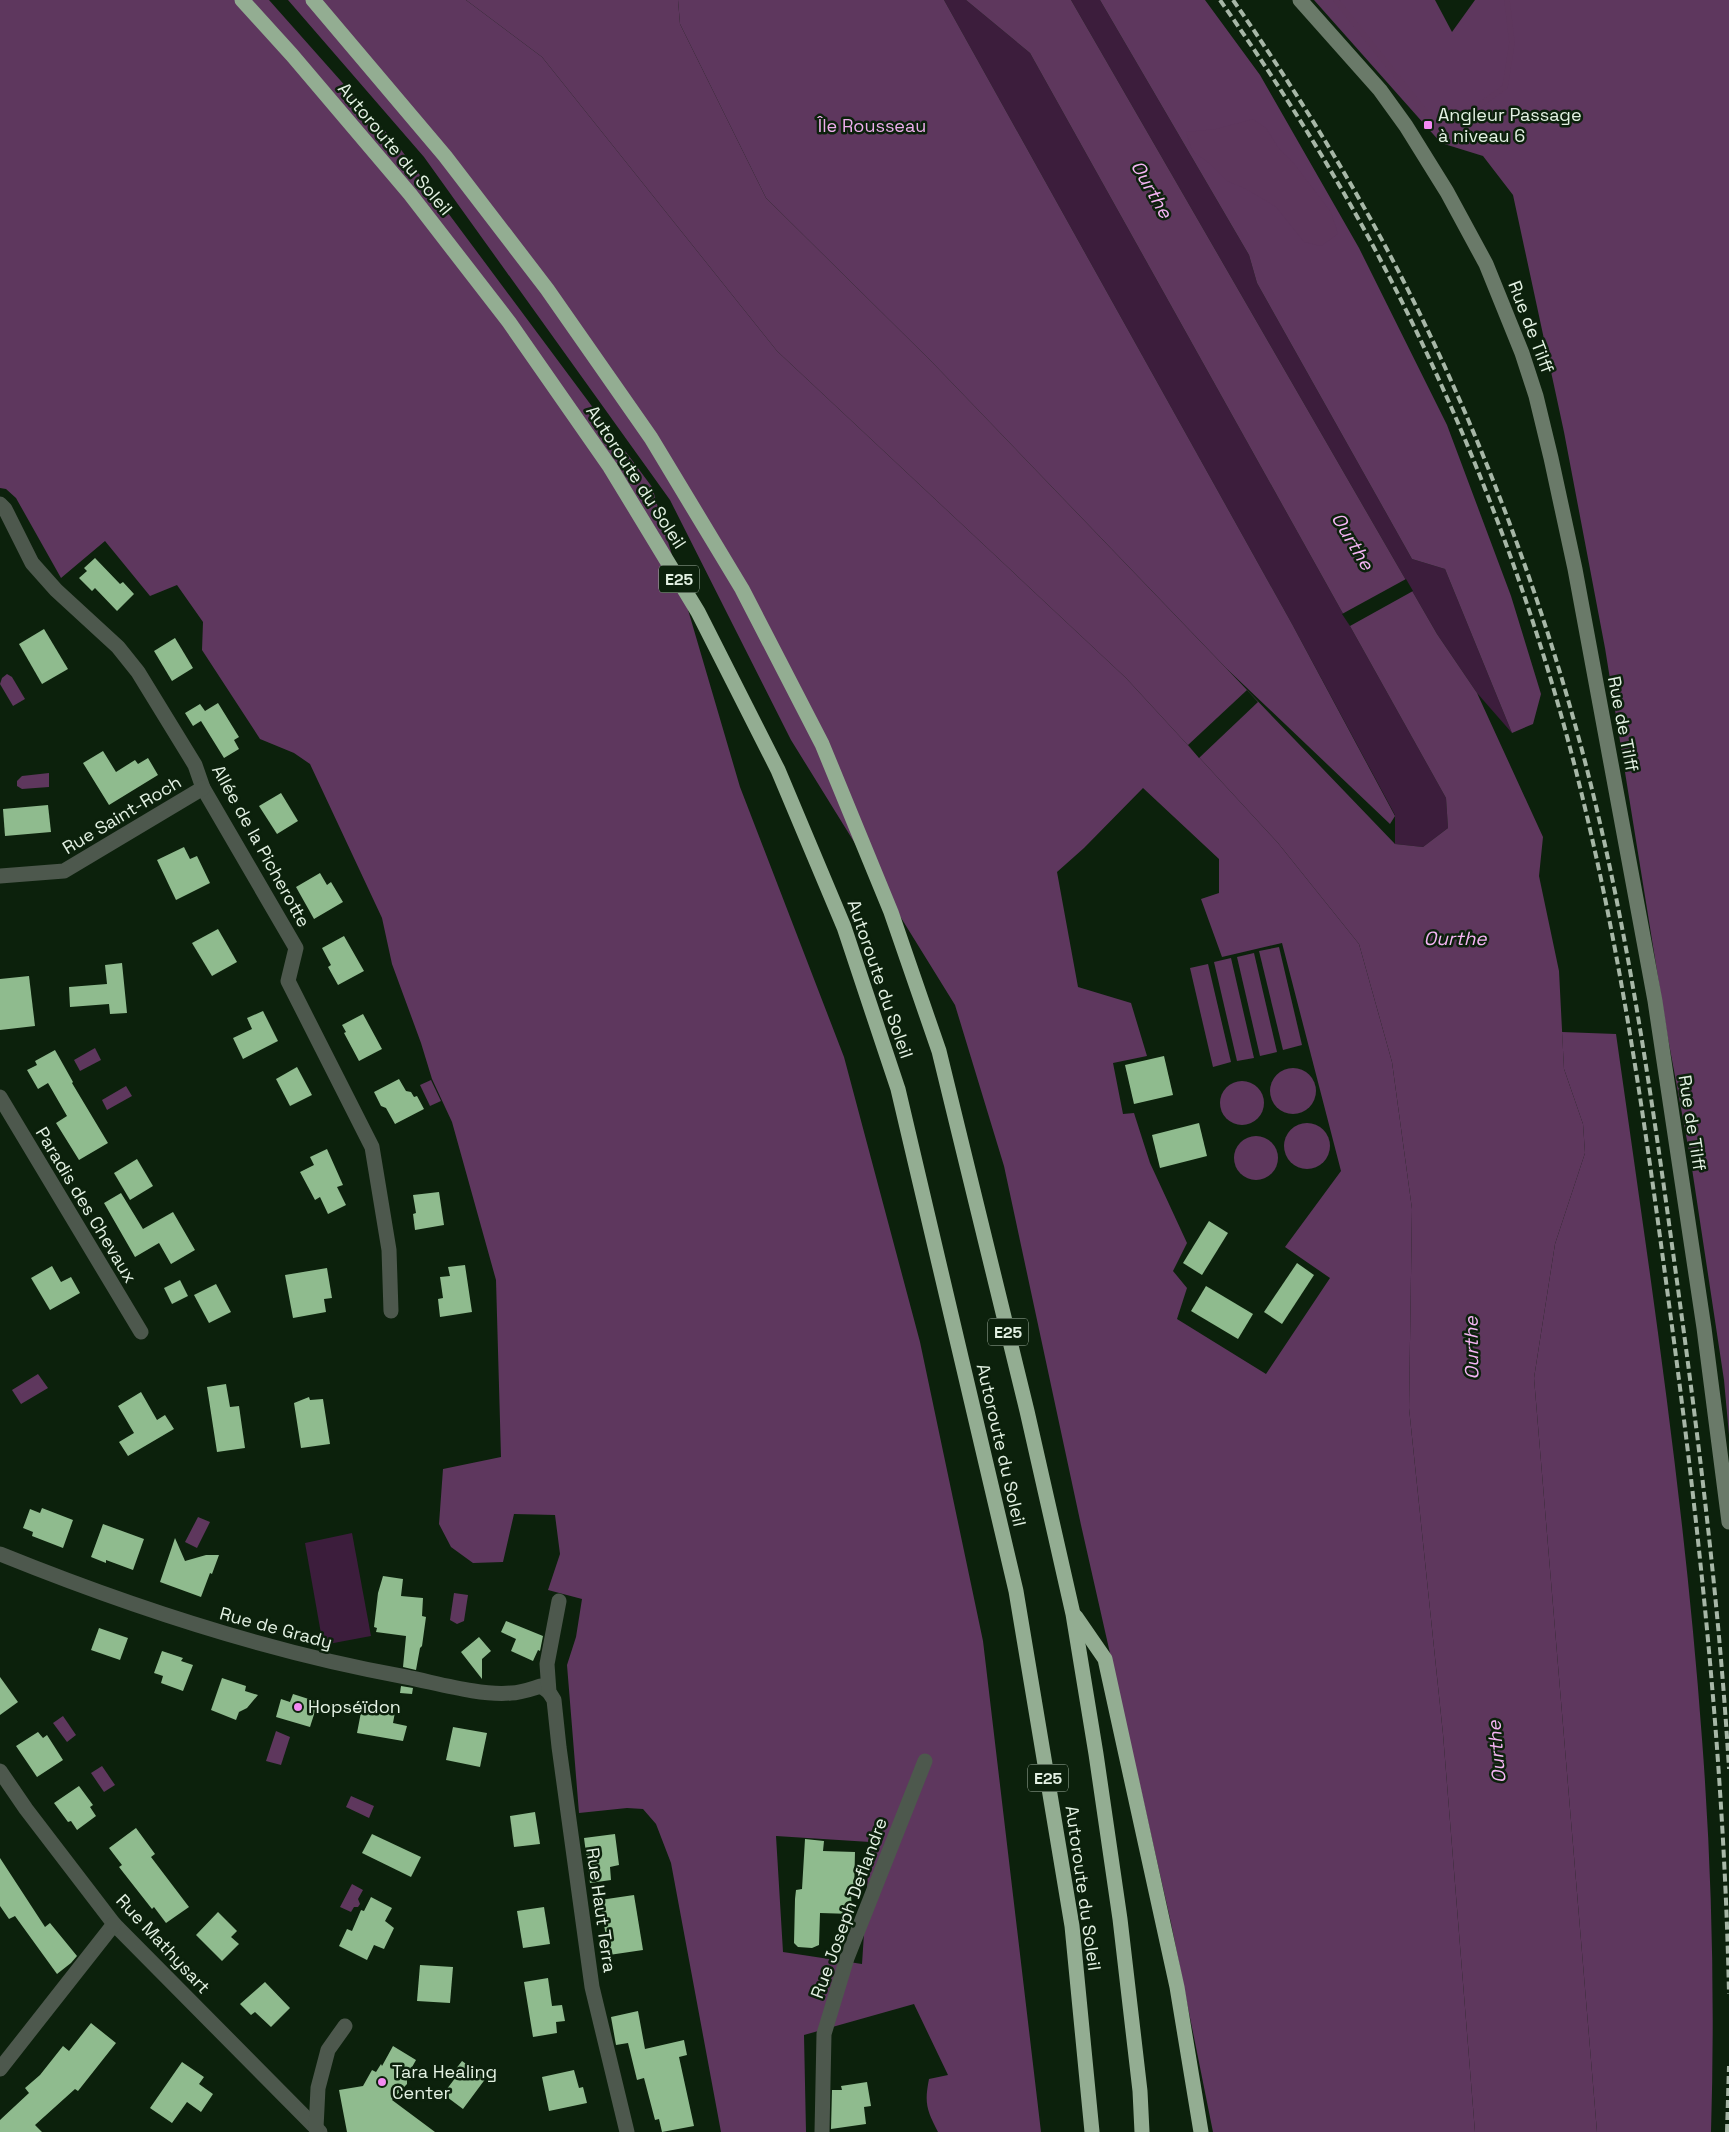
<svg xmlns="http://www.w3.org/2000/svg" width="1729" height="2132" font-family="'Space Grotesk',sans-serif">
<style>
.green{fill:#3c1d3c}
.forest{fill:#5e375e;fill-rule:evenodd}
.water{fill:#5e375d}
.pier{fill:#0c210c}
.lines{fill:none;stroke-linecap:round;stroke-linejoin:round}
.stream{stroke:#5e375d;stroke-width:5.5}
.building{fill:#8fbb8e}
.street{stroke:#4d584d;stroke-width:15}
.secondary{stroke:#6a7a69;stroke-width:15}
.highway{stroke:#93ad92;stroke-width:15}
.rail{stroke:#a7b7a7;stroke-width:4;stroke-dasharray:8 4;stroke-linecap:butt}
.poi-dot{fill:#f38af2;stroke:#0c210c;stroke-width:2}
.labels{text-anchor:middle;stroke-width:5;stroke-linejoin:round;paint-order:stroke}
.shield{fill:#0c210c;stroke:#a2b3a2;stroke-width:1}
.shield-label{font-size:16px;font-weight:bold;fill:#e3f1e3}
.poi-label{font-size:18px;fill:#e3f1e3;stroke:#0c210c;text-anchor:start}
.park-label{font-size:18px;fill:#eeaeed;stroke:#0c210c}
.street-label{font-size:18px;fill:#e3f1e3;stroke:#0c210c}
.water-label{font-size:19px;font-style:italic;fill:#f5b5f4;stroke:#0c210c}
</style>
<rect width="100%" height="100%" fill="#0c210c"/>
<g class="green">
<polygon points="944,0 966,0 1030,53 1446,798 1448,828 1423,847 1395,844 1395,815 1292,624"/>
<polygon points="1071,0 1100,0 1249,255 1257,283 1412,559 1445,569 1512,733 1477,693 1437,634"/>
<polygon points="352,1533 371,1636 323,1645 305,1543"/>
</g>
<g class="forest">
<path d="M0,0H269L396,143L652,487L740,787L844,1057L920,1342L983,1641L1041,2132H938C927,2110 924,2104 929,2079L948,2075L914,2004L804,2035L806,2132H721L671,1863L656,1824L643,1809L627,1808L579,1813L567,1665L576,1637L582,1599L548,1590L560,1554L555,1515L514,1514L503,1562L473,1563L451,1547L439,1524L443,1469L501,1457L496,1280L452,1122L432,1079L421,1043L392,964L382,918L310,764L294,753L260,739L202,650L203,622L177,585L150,596L105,541L61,578L16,498L6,489L0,488ZM776,1836L870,1842L862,1964L783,1952Z"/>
<path d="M288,0H466L542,57L777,351L1126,678L1278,843L1359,944L1392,1062L1412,1209L1409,1408L1443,1734L1475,2132H1213L1171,1923L1081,1525L1004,1166L955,1005L791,740L670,500L424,157ZM1143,788L1219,859V893L1201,899L1222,957L1282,943L1341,1171L1285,1247L1330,1278L1266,1374L1177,1319L1187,1288L1173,1271L1187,1243L1150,1163L1134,1113L1123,1114L1113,1063L1147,1056L1131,1003L1078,987L1057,872L1084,848Z"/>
<polygon points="678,0 944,0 1292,624 1395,816 1390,824 1226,668 931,361 766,198 680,24"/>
<polygon points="1100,0 1205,0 1260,75 1359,248 1447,425 1511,596 1541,694 1533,724 1512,733 1445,569 1412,559 1257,283 1249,255"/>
<polygon points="1314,0 1435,0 1452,32 1475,0 1729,0 1729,1435 1724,1380 1691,1162 1667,1033 1605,648 1564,432 1513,195 1483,156 1441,143"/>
<path d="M1562,1032L1616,1034C1649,1268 1685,1503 1702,1739C1712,1870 1715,2001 1711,2132H1597L1534,1378L1555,1244L1585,1153L1583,1124L1564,1069Z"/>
</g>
<g class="water">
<polygon points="466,0 678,0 680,24 766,198 931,361 1395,844 1423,847 1448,828 1446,798 1030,53 966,0 1071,0 1437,634 1477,693 1543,837 1539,876 1559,971 1564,1069 1583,1124 1585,1153 1555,1244 1534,1378 1597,2132 1475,2132 1443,1734 1409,1408 1412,1209 1392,1062 1359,944 1278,843 1126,678 777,351 542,57"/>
<polygon points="1253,119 1266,128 1278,147 1296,166 1331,212 1338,234 1321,246 1304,242 1276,207 1246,189 1227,181 1209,163 1192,151 1186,132 1216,129"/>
<polygon points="7,674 12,677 25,699 13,706 0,684 2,678"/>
<polygon points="49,773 49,787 22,789 17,786 17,781 22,776"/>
<polygon points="1279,947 1302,1045 1283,1050 1259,951"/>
<polygon points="1254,953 1277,1052 1260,1056 1237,957"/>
<polygon points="1231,958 1254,1058 1237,1061 1214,962"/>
<polygon points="1208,964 1231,1062 1213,1067 1190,968"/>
<polygon points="95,1048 101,1060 80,1071 74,1060"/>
<circle cx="1293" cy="1091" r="23"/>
<polygon points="431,1080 441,1101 430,1106 420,1085"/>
<circle cx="1242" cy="1103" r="22"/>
<polygon points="126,1086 132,1096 107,1110 102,1100"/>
<circle cx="1307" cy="1146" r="23"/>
<circle cx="1256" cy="1158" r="22"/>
<polygon points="38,1374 48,1388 21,1404 12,1390"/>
<polygon points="198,1517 210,1522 197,1548 185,1542"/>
<polygon points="454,1593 468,1595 464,1621 457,1624 450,1620"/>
<polygon points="63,1716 76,1735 67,1742 53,1723"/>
<polygon points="276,1731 290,1737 281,1765 266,1761"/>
<polygon points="102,1766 115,1785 104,1792 91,1773"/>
<polygon points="351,1796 374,1806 369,1818 346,1807"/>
<polygon points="352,1884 363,1890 358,1899 360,1904 358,1907 354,1907 351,1912 340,1907"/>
</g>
<g class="pier">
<polygon points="1406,579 1413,591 1350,626 1342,614"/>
<polygon points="1247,690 1258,702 1199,758 1188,745"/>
</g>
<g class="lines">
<g class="stream">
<polyline points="1336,0 1442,133"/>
<polyline points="1481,104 1505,87 1512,43 1507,0"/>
</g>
</g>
<g class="building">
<polygon points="95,558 120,584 123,582 134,594 117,611 95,588 92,591 79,578 87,571 84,568"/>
<polygon points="44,629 68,669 42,684 19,644"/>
<polygon points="175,638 193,668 172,681 154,651"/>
<polygon points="218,703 239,737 234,740 239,749 224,758 201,721 193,726 185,713 200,704 205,711"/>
<polygon points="103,751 116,772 135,760 138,764 148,758 158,775 109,805 83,763"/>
<polygon points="281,793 298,821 277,834 259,806"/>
<polygon points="48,805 51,832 5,836 3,809"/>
<polygon points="184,847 190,859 197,856 210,883 176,900 157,860"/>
<polygon points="320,873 327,885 331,882 343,902 314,919 296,887"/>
<polygon points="218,929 237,962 212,976 192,943"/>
<polygon points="344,936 364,971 338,985 328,967 331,965 322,948"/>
<polygon points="122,963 127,1013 110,1014 109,1004 70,1007 69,987 107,984 105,965"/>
<polygon points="29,976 35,1026 0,1030 0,979"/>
<polygon points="263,1011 278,1041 243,1059 233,1038 252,1029 247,1018"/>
<polygon points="363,1014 382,1049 359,1061 344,1033 346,1032 342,1025"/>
<polygon points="55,1050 73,1082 72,1083 108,1143 79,1160 56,1123 67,1116 48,1083 38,1089 27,1070 37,1065 35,1061"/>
<polygon points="1164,1056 1173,1095 1134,1104 1125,1065"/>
<polygon points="297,1067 312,1095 290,1106 276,1079"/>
<polygon points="399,1079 406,1091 411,1092 414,1097 417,1096 424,1109 395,1124 386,1108 381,1106 374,1092"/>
<polygon points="1199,1123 1207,1156 1160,1168 1152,1135"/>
<polygon points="327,1149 343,1185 337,1187 346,1205 328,1214 320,1197 315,1200 300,1172 314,1165 310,1157"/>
<polygon points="137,1159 153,1186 130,1200 114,1173"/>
<polygon points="439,1192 444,1225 415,1230 413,1214 416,1213 413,1195"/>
<polygon points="121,1193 143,1229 173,1212 195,1250 171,1264 159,1243 135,1257 104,1203"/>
<polygon points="1209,1221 1228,1233 1202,1275 1183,1263"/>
<polygon points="1297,1263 1314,1275 1282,1324 1264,1312"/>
<polygon points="465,1265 472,1312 440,1317 438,1299 443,1298 440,1277 450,1276 448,1267"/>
<polygon points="52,1266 61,1282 71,1277 80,1293 50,1310 31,1278"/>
<polygon points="327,1268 332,1298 324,1299 326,1312 293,1318 285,1275"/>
<polygon points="180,1280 188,1296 172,1304 164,1288"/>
<polygon points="216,1284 231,1312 209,1323 194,1295"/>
<polygon points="1206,1286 1253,1314 1238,1339 1191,1311"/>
<polygon points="226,1384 230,1407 239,1406 245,1448 217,1452 207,1387"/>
<polygon points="141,1392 157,1420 165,1415 174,1429 128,1456 119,1442 134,1433 118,1406"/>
<polygon points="309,1397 310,1400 323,1399 330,1444 301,1448 294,1403"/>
<polygon points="42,1508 73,1520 63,1548 32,1536 33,1532 23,1528 30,1509 40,1513"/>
<polygon points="103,1524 144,1539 133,1570 106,1560 106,1563 91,1557"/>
<polygon points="175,1538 185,1561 206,1555 219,1555 212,1574 210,1573 201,1597 160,1582"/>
<polygon points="383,1576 403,1579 401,1596 423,1598 422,1616 426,1617 422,1646 420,1648 416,1670 403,1667 406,1636 376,1632 377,1628 374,1627 378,1593"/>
<polygon points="506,1621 543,1636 540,1651 538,1650 533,1661 511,1651 516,1639 501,1632"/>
<polygon points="99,1628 128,1638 120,1660 91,1650"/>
<polygon points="479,1637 491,1651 482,1659 482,1679 461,1652"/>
<polygon points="162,1651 183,1658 181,1661 193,1665 183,1691 161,1683 163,1676 154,1673"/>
<polygon points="0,1677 18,1702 0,1715"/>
<polygon points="222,1678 246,1686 245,1691 258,1695 247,1708 239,1712 236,1720 211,1710"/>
<polygon points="401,1686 413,1688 412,1694 400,1693"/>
<polygon points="293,1694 318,1702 310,1727 276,1717 281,1699 290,1702"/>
<polygon points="362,1707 395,1712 393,1723 407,1726 403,1741 357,1733"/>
<polygon points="453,1727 487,1733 480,1767 446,1760"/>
<polygon points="38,1732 43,1738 47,1735 63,1760 37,1777 16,1746"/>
<polygon points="79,1786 93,1805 90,1807 96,1816 77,1830 71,1821 68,1822 54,1803"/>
<polygon points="535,1812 540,1844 514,1847 510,1816"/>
<polygon points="136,1828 155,1854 151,1857 189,1907 166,1923 154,1907 152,1909 119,1867 122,1865 109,1848"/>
<polygon points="372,1834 421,1857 411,1877 362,1853"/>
<polygon points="615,1834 619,1865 610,1867 611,1880 590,1883 584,1838"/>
<polygon points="805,1839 824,1841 823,1851 855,1852 854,1894 851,1894 852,1914 820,1913 819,1945 812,1948 798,1947 794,1943 795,1899 796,1890 802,1889"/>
<polygon points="0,1858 45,1927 50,1923 77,1956 71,1963 57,1974 15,1916 9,1919 0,1906"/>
<polygon points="634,1895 643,1950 609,1955 600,1900"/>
<polygon points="371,1897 392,1908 385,1921 394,1928 384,1949 374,1945 367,1960 339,1946 347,1929 352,1931 361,1910 364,1911"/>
<polygon points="544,1907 550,1944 523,1948 517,1911"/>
<polygon points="218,1912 237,1931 231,1937 239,1944 222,1961 196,1935"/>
<polygon points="420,1965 453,1967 450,2003 417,2001"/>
<polygon points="548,1978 552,2006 562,2005 565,2021 556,2022 557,2033 533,2037 524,1982"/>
<polygon points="265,1982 290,2008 271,2027 255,2012 251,2015 240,2004"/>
<polygon points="638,2011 645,2049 684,2040 687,2055 679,2057 694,2126 662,2132 659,2119 655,2120 644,2078 637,2080 628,2043 616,2045 611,2017"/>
<polygon points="91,2023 116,2043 78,2091 75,2089 35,2125 42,2132 0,2132 0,2120 29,2093 25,2088 40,2075 63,2046 69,2051"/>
<polygon points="393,2046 416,2060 407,2076 407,2084 392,2100 435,2132 347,2132 339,2090 363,2086 372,2070 376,2072 381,2064 382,2066"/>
<polygon points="462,2061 486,2078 463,2109 443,2094 456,2077 452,2074"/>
<polygon points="182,2062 204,2077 199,2084 213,2094 201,2112 187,2102 172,2123 150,2108"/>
<polygon points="574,2070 579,2088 583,2087 587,2103 549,2111 542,2077"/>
<polygon points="867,2082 871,2106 864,2107 866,2124 831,2129 832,2090 842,2090 841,2086"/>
</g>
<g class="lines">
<g class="street">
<polyline points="0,504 5,509 32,563 56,590 118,647 138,672 195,765 203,788 296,948 288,981 372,1147 389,1250 391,1311"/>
<polyline points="0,876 64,871 203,788"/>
<polyline points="0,1097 141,1332"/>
<path d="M0,1554C131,1607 267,1652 406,1677C437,1683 481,1696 511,1693C521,1693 531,1689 541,1686L549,1692"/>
<polyline points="559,1601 547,1664 549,1692 554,1700 559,1747 592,1987 627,2132"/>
<polyline points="0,1771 26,1809 114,1924 320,2132"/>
<polyline points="0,2069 114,1924"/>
<polyline points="316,2128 318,2088 328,2050 345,2026"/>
<polyline points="822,2132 824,2034 847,1958 925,1761"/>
</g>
<polyline class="secondary" points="1300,0 1380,90 1406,126 1447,192 1486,264 1522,353 1536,396 1551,458 1575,569 1655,1001 1704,1328 1729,1522"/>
<g class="highway">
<polyline points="242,0 292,55 410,194 509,322 610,467 698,612 778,770 844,927 898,1089 1016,1591 1072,1926 1092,2132"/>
<polyline points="313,0 445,156 547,289 651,438 742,589 822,744 891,912 939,1051 1027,1411 1073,1614 1096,1754 1120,1919 1140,2091 1142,2132"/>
<polyline points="1076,1617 1105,1659 1177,1987 1201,2132"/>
</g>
<g class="rail">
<path d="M1220,0C1278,83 1333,169 1380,259C1470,430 1541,620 1585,808C1624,971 1647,1138 1669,1304C1700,1533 1724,1763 1729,1994"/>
<path d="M1233,0C1290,82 1343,166 1390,255C1479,424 1552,620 1596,806C1632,957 1654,1113 1675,1267C1698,1434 1719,1601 1729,1769"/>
<polyline points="1727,2132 1729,2066"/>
</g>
</g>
<g class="poi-dot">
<rect x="1423" y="120" width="10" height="10" rx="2.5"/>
<circle cx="298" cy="1707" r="5"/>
<circle cx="382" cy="2082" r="5"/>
</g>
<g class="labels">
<g class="shield">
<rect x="659" y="565.5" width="40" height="27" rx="4"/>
<rect x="988" y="1318.5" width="40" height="27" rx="4"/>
<rect x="1028" y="1764.5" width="40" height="27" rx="4"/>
</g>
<g class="shield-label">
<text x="679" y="585">E25</text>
<text x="1008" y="1338">E25</text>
<text x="1048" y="1784">E25</text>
</g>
<g class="poi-label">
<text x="1438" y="121">Angleur Passage<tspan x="1438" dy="21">à niveau 6</tspan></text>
<text x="308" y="1713">Hopséïdon</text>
<text x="392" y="2078">Tara Healing<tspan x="392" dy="21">Center</tspan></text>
</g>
<g class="park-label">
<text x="872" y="132">Île Rousseau</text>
</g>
<g class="street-label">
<text transform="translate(395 149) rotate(50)" y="6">Autoroute du Soleil</text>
<text transform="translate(1531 327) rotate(69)" y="6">Rue de Tilff</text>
<text transform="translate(636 477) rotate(57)" y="6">Autoroute du Soleil</text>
<text transform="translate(1623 724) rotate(79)" y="6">Rue de Tilff</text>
<text transform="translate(122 815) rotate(-31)" y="6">Rue Saint-Roch</text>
<text transform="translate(261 846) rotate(61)" y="6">Allée de la Picherotte</text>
<text transform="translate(880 979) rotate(71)" y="6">Autoroute du Soleil</text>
<text transform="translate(1692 1123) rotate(81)" y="6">Rue de Tilff</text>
<text transform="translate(86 1205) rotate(59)" y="6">Paradis des Chevaux</text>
<text transform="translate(1001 1445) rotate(77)" y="6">Autoroute du Soleil</text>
<text transform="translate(276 1628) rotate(15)" y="6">Rue de Grady</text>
<text transform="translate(1083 1888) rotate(82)" y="6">Autoroute du Soleil</text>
<text transform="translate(849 1908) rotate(-70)" y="6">Rue Joseph Deflandre</text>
<text transform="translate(601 1910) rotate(82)" y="6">Rue Haut Terra</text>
<text transform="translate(163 1944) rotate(47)" y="6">Rue Mathysart</text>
</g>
<g class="water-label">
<text transform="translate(1152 189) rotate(60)" y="7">Ourthe</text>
<text transform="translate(1353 541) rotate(59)" y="7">Ourthe</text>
<text x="1455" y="945">Ourthe</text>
<text transform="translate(1471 1348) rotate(-91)" y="7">Ourthe</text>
<text transform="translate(1496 1752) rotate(-95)" y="7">Ourthe</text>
</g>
</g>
</svg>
